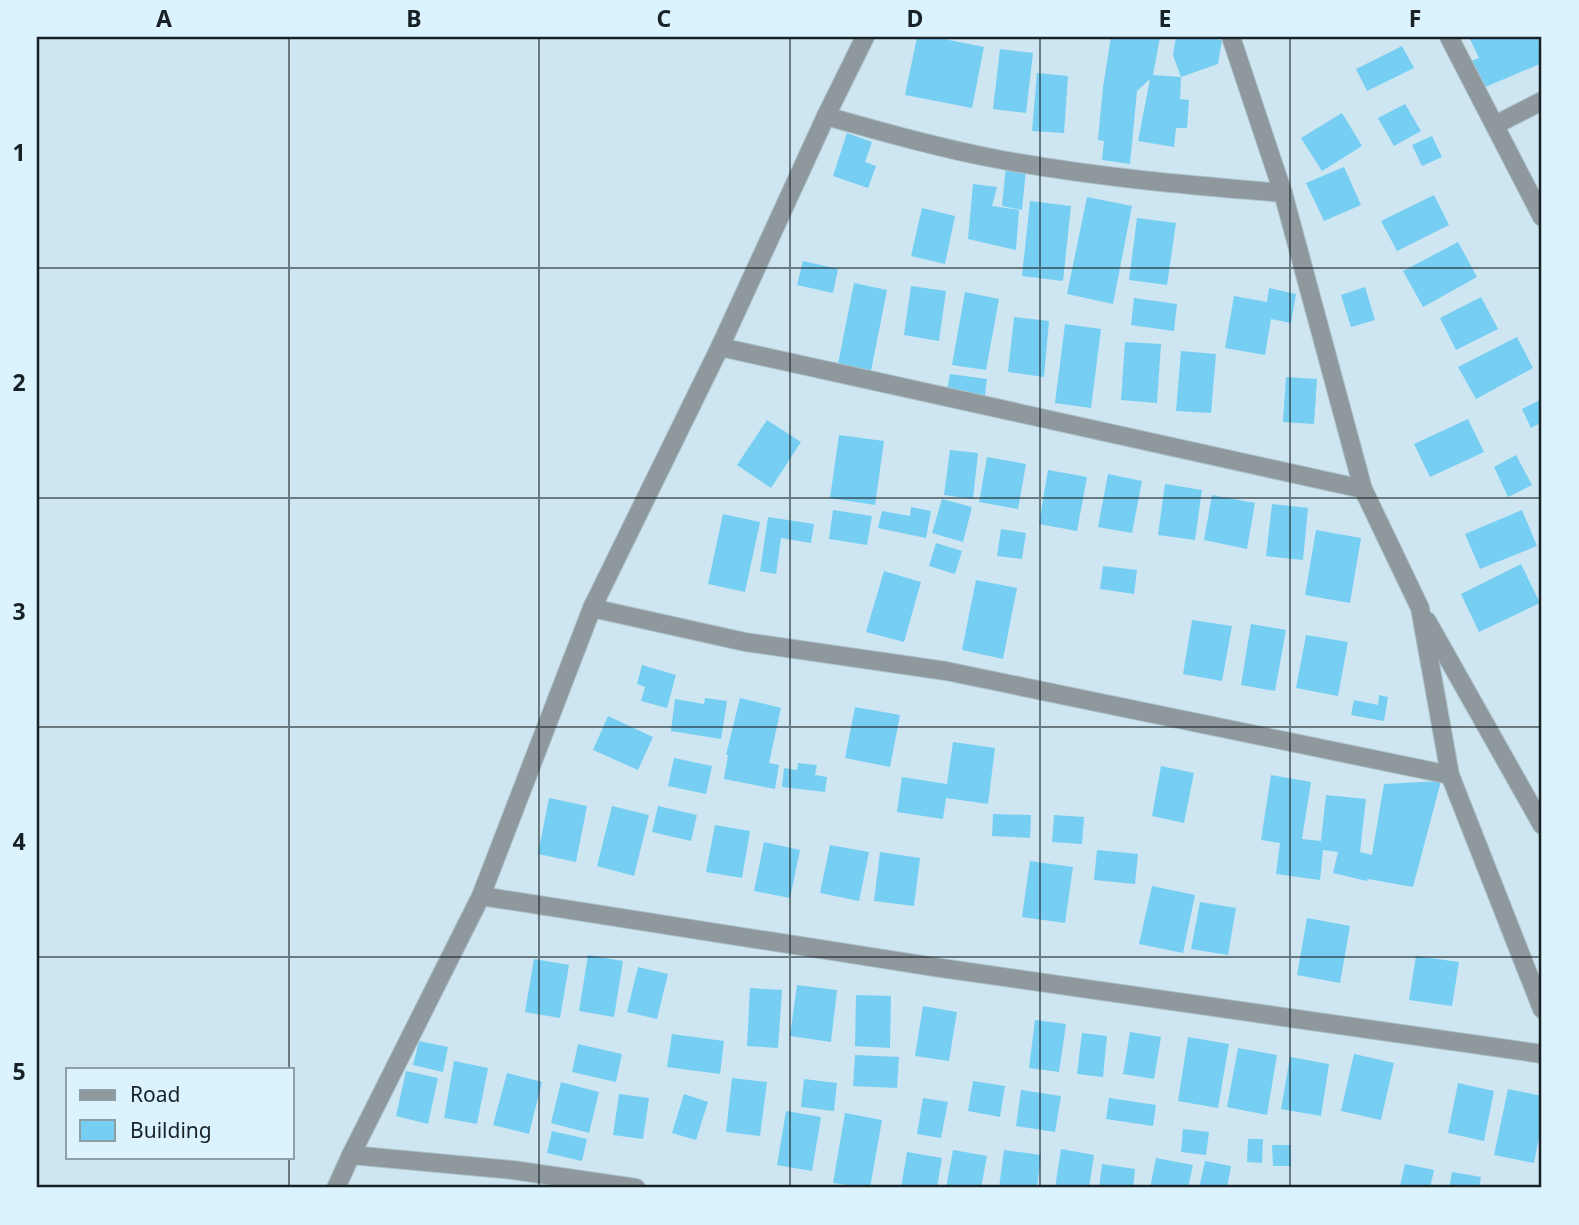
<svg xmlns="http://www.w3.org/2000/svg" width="1579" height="1225" font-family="'Noto Sans',sans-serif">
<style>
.building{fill:#77cef3}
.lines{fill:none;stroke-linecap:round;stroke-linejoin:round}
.street-casing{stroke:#acc3cc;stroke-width:20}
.street{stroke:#8e989d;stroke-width:18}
.grid{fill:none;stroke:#182125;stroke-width:2;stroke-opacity:0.55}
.neatline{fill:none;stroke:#182125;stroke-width:2.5}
.grid-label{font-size:23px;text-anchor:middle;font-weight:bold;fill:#182125}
</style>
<rect width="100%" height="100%" fill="#cde6f1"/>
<g class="building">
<polygon points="917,37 934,37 984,47 972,108 905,95"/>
<polygon points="1111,37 1160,37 1153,75 1181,77 1180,99 1189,100 1187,128 1176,128 1174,147 1138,141 1150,79 1137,91 1130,164 1102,160 1104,141 1098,140 1103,87"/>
<polygon points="1176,37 1204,37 1222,40 1218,64 1181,77 1173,55"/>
<polygon points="1469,37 1521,37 1521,38 1537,37 1542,49 1542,63 1483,88 1471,61 1479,58"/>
<polygon points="1402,46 1414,68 1367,91 1356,69"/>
<polygon points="1000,49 1033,53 1026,113 993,109"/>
<polygon points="1037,73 1068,76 1064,133 1032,131"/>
<polygon points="1405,104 1421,131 1394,146 1378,118"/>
<polygon points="1342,113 1362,146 1322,171 1301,138"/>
<polygon points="847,133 872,142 865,162 876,166 868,188 833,176"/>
<polygon points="1432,136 1442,157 1422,166 1412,145"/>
<polygon points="1006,165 1026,169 1022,210 1002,206"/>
<polygon points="1344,167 1361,205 1324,221 1306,183"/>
<polygon points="973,184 997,187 992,206 1019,210 1016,250 968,239"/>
<polygon points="1434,195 1449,225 1397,251 1381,221"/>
<polygon points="1087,197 1132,206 1113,304 1067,294"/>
<polygon points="1030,201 1071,206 1063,281 1022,276"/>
<polygon points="922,208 955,216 945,264 911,256"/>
<polygon points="1137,218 1176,223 1167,285 1129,280"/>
<polygon points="1458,242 1477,277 1423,307 1403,271"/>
<polygon points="803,261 838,269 833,293 797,285"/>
<polygon points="854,283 887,290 871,371 838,364"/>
<polygon points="911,286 946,291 939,341 904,335"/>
<polygon points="1365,287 1375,320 1351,327 1341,295"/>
<polygon points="1269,288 1296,294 1291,323 1271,319 1265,355 1225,348 1234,296 1267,302"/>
<polygon points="965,292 999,299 986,370 952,365"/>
<polygon points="1481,297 1498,329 1456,350 1440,318"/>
<polygon points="1134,298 1177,304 1174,331 1131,325"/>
<polygon points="1014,317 1049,321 1044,377 1008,372"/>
<polygon points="1065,324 1101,329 1091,408 1055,403"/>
<polygon points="1517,337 1533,368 1476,399 1458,367"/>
<polygon points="1125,342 1161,344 1157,403 1121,400"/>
<polygon points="1181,351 1216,354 1211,413 1176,411"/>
<polygon points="950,374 987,379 984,402 946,396"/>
<polygon points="1286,377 1317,379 1314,424 1283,422"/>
<polygon points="1542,399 1542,422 1531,428 1522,409"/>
<polygon points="1468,419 1484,452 1430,477 1414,444"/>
<polygon points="767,420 801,442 771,488 737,465"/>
<polygon points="839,435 884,441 875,505 830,498"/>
<polygon points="950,450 978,453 973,499 944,495"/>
<polygon points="1516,455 1532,485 1508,497 1494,467"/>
<polygon points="987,457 1026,464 1018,509 979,502"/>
<polygon points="1048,470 1087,477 1077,531 1039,524"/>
<polygon points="1108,474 1142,481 1132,533 1098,527"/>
<polygon points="1165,484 1202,490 1195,540 1158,535"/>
<polygon points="1212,495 1255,503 1247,549 1204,540"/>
<polygon points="942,499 972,507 963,542 932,533"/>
<polygon points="1272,504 1308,508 1303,560 1266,556"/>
<polygon points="911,507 931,511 926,538 878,528 882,511 910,516"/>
<polygon points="833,510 872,516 867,545 829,539"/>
<polygon points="1522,510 1537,546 1480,569 1465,534"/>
<polygon points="723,514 760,522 745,592 708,584"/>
<polygon points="768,517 814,524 811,543 781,538 776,574 760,571"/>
<polygon points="1001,529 1026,533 1022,559 997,556"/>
<polygon points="1316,530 1361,538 1350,603 1305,595"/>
<polygon points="936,543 962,551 955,574 929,566"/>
<polygon points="1521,564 1540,603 1479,632 1461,594"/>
<polygon points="1103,566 1137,570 1134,594 1100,589"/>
<polygon points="884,571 921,582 904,642 866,632"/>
<polygon points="976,580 1017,588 1003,659 962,650"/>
<polygon points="1192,620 1232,626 1222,681 1183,674"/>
<polygon points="1251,624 1286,630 1275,691 1241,685"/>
<polygon points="1306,635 1348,642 1338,696 1296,688"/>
<polygon points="642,665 676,675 667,708 641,701 645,687 637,684"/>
<polygon points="1379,695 1388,697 1384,721 1351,715 1354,700 1378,705"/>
<polygon points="705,698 727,701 721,739 671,731 675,699 704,704"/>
<polygon points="740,698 781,708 769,763 779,765 775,789 724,779 728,755 726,755"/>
<polygon points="855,707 900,715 890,767 845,758"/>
<polygon points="608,716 653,737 638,770 593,750"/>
<polygon points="953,742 995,748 988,804 946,798 943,819 897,812 902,777 947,784"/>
<polygon points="674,758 712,766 706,794 668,786"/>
<polygon points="798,763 817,765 815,775 827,777 825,792 782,787 784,768 797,770"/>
<polygon points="1161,766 1194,773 1184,823 1152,816"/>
<polygon points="1271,775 1311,782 1302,839 1321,841 1326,795 1366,799 1360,852 1372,855 1384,784 1441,781 1413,887 1368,879 1367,881 1333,873 1338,852 1323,850 1320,880 1276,874 1280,843 1261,840"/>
<polygon points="549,798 587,806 576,862 538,854"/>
<polygon points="612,806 649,815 634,876 597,866"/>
<polygon points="658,806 697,815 691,841 652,832"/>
<polygon points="993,814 1031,815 1030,838 992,836"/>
<polygon points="1054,815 1084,817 1082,844 1052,842"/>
<polygon points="715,825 750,831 742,878 706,872"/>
<polygon points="764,842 800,850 790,898 754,891"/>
<polygon points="830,845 869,852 859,901 820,893"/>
<polygon points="1097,850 1138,854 1135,884 1094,880"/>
<polygon points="880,852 920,858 914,906 874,901"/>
<polygon points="1030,861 1073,867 1065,923 1022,917"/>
<polygon points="1152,886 1195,895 1183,953 1139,944"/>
<polygon points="1200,902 1236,908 1228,955 1191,949"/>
<polygon points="1307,918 1350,926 1340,983 1297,975"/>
<polygon points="588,955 623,961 614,1017 579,1011"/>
<polygon points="1416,956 1459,962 1452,1006 1409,1000"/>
<polygon points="534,959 569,965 560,1018 525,1012"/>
<polygon points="638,967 668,974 657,1019 627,1012"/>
<polygon points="797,985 837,990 831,1042 790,1036"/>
<polygon points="750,988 782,990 778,1048 747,1046"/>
<polygon points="856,995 891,996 890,1048 855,1046"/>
<polygon points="923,1006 957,1012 949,1061 915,1056"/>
<polygon points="1035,1020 1066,1024 1059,1072 1029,1068"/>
<polygon points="1130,1032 1161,1037 1154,1079 1123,1074"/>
<polygon points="1082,1033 1107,1036 1103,1077 1077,1074"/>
<polygon points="672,1034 724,1041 720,1074 667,1067"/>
<polygon points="1188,1037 1229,1044 1218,1108 1178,1101"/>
<polygon points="419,1041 448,1047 443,1072 413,1065"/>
<polygon points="578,1044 622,1054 616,1082 572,1072"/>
<polygon points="1238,1048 1277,1055 1267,1115 1227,1107"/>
<polygon points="1354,1054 1394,1063 1381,1120 1341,1111"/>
<polygon points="855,1055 899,1057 897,1088 853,1086"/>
<polygon points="1290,1057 1329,1064 1321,1116 1281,1109"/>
<polygon points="454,1061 488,1068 477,1124 444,1118"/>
<polygon points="406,1071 438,1078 428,1124 396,1116"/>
<polygon points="507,1073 542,1082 529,1134 493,1125"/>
<polygon points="732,1078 767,1082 760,1136 726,1132"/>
<polygon points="804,1079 837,1083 834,1111 801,1107"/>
<polygon points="973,1081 1005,1086 1000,1117 968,1111"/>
<polygon points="561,1082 599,1092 589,1133 551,1123"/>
<polygon points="1458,1083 1494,1091 1484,1141 1448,1133"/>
<polygon points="1508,1089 1542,1096 1542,1122 1534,1163 1494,1155"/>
<polygon points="1021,1090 1061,1096 1055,1132 1016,1126"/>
<polygon points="619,1094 649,1098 643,1139 613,1135"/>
<polygon points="684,1094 708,1102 696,1140 672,1133"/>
<polygon points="923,1098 948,1102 941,1138 917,1134"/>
<polygon points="1109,1098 1156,1105 1153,1126 1106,1119"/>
<polygon points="786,1111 821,1117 812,1171 777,1165"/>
<polygon points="845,1113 882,1120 870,1188 833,1183"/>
<polygon points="1183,1129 1209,1132 1206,1155 1181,1152"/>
<polygon points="552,1131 587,1139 582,1161 547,1153"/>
<polygon points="1248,1139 1263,1139 1262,1163 1247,1162"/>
<polygon points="1272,1145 1291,1145 1291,1166 1273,1166"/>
<polygon points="1061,1149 1094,1155 1089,1188 1055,1188"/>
<polygon points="953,1150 987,1156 981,1188 946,1188"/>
<polygon points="1004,1150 1041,1155 1037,1188 999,1188"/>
<polygon points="907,1152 942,1158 937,1188 901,1188"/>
<polygon points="1156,1158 1193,1165 1188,1188 1150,1188"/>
<polygon points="1205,1161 1231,1166 1227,1188 1199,1188"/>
<polygon points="1102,1164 1135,1169 1133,1188 1099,1188"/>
<polygon points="1405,1164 1434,1170 1430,1188 1405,1188 1400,1186"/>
<polygon points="1452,1172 1481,1177 1479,1188 1449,1188"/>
</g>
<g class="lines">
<defs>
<g id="street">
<polyline points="1231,37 1283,193 1363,489 1420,608 1450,775 1542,1009"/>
<polyline points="1449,37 1542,217"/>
<path d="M826,116C883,132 939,148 997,159C1092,177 1187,185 1283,193"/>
<polyline points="1495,125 1542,101"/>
<polyline points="720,347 1363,489"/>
<polyline points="592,608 745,642 946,671 1450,775"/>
<polyline points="1427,621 1542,825"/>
<polyline points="481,896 941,968 1542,1054"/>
<polyline points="351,1155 513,1170 636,1188"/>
<polyline points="336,1188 351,1155 481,896 592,608 720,347 826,116 865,37"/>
</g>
</defs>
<use href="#street" class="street-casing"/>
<use href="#street" class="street"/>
</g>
<path class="grid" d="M289,37V1069M539,37V1188M790,37V1188M1040,37V1188M1290,37V1188M37,268H1542M37,498H1542M37,727H1542M37,957H1542M289,1157V1188"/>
<rect width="1579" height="1225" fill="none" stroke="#daf3fe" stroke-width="77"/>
<rect x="66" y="1068" width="228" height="91" fill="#daf3fe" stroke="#8c9fa7" stroke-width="2"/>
<rect x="80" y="1090" width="35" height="10" fill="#8e989d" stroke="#8c9fa7" stroke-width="2"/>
<text x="130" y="1102" font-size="21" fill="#182125">Road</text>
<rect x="80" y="1120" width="35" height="21" fill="#77cef3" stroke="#8c9fa7" stroke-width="2"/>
<text x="130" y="1138" font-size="21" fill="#182125">Building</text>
<rect x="38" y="38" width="1502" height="1148" class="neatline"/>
<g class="grid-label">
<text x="164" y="27">A</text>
<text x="414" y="27">B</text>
<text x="664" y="27">C</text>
<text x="915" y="27">D</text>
<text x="1165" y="27">E</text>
<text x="1415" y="27">F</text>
<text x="19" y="161">1</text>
<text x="19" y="391">2</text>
<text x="19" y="620">3</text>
<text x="19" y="850">4</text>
<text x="19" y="1080">5</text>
</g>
</svg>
